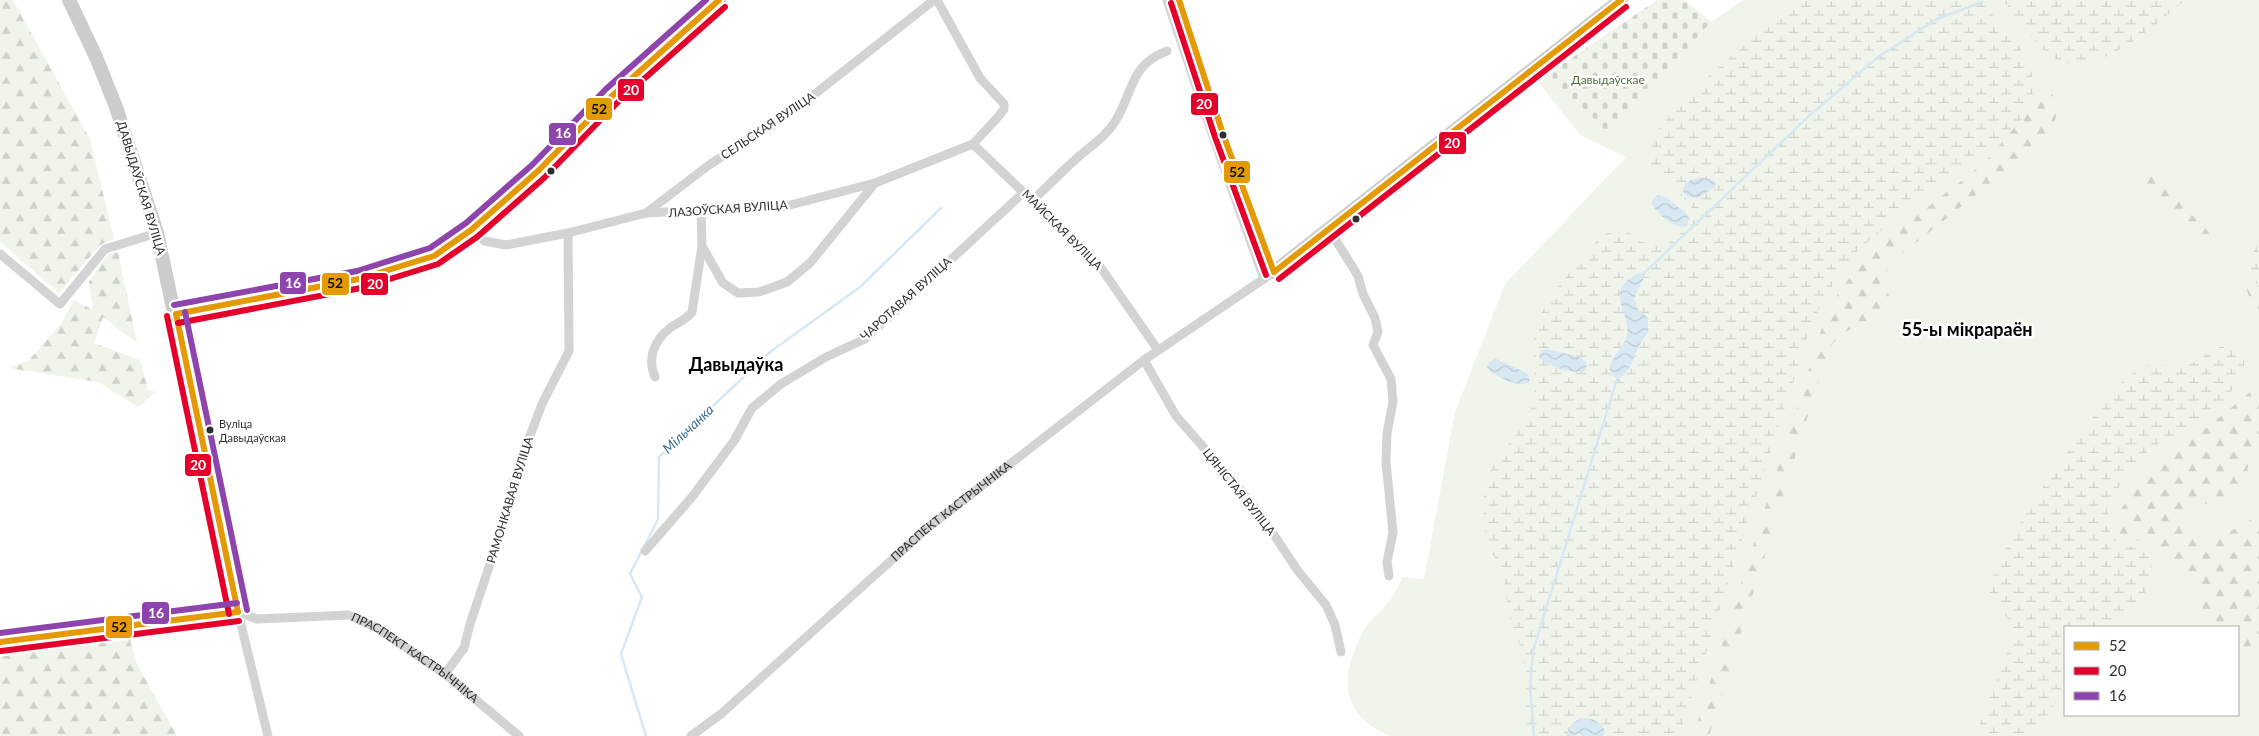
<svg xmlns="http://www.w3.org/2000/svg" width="2259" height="736" font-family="Lato,sans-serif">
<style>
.green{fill:#f0f4eb;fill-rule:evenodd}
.forest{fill:url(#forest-firs)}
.wetland{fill:url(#wetland-marsh)}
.cemetery{fill:url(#cemetery-stones)}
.water{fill:url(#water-waves)}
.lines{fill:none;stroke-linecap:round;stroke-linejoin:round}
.stream{stroke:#d8e8f2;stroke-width:2.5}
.street{stroke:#d3d3d3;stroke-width:9}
.secondary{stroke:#ccc;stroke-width:14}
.bus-1-casing{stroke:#fff;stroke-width:10}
.bus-2-casing{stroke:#fff;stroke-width:10}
.bus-3-casing{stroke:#fff;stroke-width:10}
.bus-1{stroke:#e39a05;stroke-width:6}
.bus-2{stroke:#e4002b;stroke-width:6}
.bus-3{stroke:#8e44ad;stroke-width:6}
.bus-dot{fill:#2e2e2e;stroke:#fff;stroke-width:2}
.labels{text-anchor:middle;stroke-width:5;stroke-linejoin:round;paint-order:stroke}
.bus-label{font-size:11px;fill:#2e2e2e;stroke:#fff;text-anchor:start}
.park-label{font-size:12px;fill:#526a3a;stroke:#fff}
.street-label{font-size:12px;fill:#2e2e2e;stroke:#fff}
.water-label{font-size:14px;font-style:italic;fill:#3a7291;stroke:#fff}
.district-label{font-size:18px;font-weight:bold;fill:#000;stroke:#fff}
.line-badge{stroke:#fff;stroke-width:2}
.badge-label{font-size:14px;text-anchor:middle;font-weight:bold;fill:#fff}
.pale-badge-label{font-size:14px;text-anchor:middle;font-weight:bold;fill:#111}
</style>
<defs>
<pattern id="forest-firs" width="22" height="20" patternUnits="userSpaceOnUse" patternTransform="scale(1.25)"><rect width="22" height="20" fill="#f0f4eb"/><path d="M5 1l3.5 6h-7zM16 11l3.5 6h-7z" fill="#ced2ca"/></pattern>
<pattern id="wetland-marsh" width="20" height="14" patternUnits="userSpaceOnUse" patternTransform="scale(1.25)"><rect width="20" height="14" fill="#f0f4eb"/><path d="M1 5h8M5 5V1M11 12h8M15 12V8" fill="none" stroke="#ced2ca"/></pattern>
<pattern id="cemetery-stones" width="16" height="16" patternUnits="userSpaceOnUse" patternTransform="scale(1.25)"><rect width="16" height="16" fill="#f0f4eb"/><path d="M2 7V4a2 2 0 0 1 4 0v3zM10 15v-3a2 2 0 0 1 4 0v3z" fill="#ced2ca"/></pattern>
<pattern id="water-waves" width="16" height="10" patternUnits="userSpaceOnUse" patternTransform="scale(1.25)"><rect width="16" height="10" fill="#d8e8f2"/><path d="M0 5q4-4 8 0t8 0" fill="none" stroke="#bac7d0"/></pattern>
</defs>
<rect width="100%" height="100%" fill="#fff"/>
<path class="green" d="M1743,0H2259V736H1390C1350,720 1338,688 1355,650C1358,643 1360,635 1364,629C1372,618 1382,610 1390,600C1395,593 1399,585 1403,577L1424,579L1455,412L1505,284L1626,157L1580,135L1540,84L1548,74L1610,135L1711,22ZM2065,627H2238V715H2065Z"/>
<g class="forest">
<polygon points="0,0 13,0 90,139 114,239 100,245 59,293 0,242"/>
<path d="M2042,90L2052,94C2067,119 2044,139 2026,155L1888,265L1885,282L1892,308C1874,334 1846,315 1827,354L1709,736H1693L1826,315L1842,287L1867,258L1881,244L1985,162L2029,111L2034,96Z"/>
<polygon points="2143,173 2152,175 2205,228 2211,236 2210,239 2202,243 2193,239 2139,183 2138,177"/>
<polygon points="118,252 137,343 103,317 94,343 140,360 148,390 156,392 138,407 98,382 9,368 29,360 60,325 74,300 93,310 89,282 108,254"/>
<polygon points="2254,284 2259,288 2259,314 2250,302 2247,289"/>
<path d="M2259,385V447C2241,464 2252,481 2239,495C2227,509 2178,495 2185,523C2188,530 2196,534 2203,536C2224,543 2240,521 2259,517V640L2238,654V627H2197L2201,604L2195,586L2179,575L2152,546L2120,534L2115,526L2119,512L2140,482Z"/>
<polygon points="95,633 129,636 137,664 177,736 0,736 0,657 96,640"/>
</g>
<g class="wetland">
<path d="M1802,0H1980C2012,39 2058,74 2018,124L1901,214L1855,253L1821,303L1809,333L1679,736H1528C1527,718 1525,701 1524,683C1523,673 1524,661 1521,650C1518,638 1511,626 1509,614C1506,599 1506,585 1502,571C1498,561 1490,552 1487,541C1483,525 1483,505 1485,489C1489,453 1526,436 1533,402C1538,382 1532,361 1534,340C1537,306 1564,280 1584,255C1629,199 1636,258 1666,244C1670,242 1674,238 1677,236C1682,232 1689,228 1692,223C1705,198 1643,181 1649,149C1656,112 1769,25 1802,0Z"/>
<path d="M2003,0H2186C2155,23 2102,77 2060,61C2040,53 2016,17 2003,0Z"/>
<path d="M2259,243V288C2248,271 2246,259 2259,243Z"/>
<path d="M2225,346C2234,348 2242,351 2244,361C2248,380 2213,413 2198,422C2185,431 2171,436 2158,444C2148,451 2137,460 2130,470C2117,487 2095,523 2117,541C2124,547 2134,546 2142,550C2155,557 2155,575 2148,587C2141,602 2125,615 2114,627H2065V689L2033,736H1975L2011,643C2017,609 1988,613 1990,585C2009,532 2045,484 2077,439C2094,416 2116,382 2140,368C2156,359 2172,371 2188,365C2202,360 2209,348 2225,346Z"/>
</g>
<polygon class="cemetery" points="1657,0 1685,0 1711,22 1610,135 1548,74"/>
<g class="water">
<path d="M1701,177L1714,180L1716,186L1699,198L1687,197L1683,192C1683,181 1692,179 1701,177Z"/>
<path d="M1658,195L1666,197L1687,214L1689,218L1687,226C1675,231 1655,212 1651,202Z"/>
<path d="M1639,273L1642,274L1644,277L1634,299L1637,308L1648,318V332C1645,337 1641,341 1639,346C1633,357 1630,377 1616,378C1598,368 1625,348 1627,335C1631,311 1602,290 1639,273Z"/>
<path d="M1546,349L1579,357L1587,363L1586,370C1577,376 1547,366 1539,358L1540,351Z"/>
<path d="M1496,359L1527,373L1530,380L1528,383C1518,388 1493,376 1487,367L1489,362Z"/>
<path d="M1582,718C1592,718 1601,721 1605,731L1603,736H1582L1578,733L1575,736H1566L1572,723Z"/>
</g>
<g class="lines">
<g class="stream">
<polyline points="1641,276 1810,115 1878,57 1937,19 1982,2"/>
<polyline points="645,545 658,519 659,457 770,352 860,287 941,208"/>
<polyline points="642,550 630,574 642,597 621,654 646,736"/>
<polyline points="1534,736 1530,687 1533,651 1618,376"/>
</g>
<g class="street">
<polyline points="1167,0 1214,139 1264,279"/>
<polyline points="973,144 1099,265 1158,350"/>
<path d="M1033,200C1047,187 1060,173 1075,160C1089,147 1106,137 1116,120C1134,90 1130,65 1167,51"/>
<polyline points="701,211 702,246 723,283 738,293 759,292 787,282 810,263 875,183"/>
<polyline points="646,213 709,165 801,105 934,0"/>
<polyline points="1329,229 1358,276 1363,294 1375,318 1378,332 1373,345 1391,379 1393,402 1387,433 1386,462 1393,533 1387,562 1389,576"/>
<polyline points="484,241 506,245 568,233 646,213 786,206 875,183 973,144 998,117 1004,109 1004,104 980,78 937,0"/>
<polyline points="0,254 60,304 105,249 157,233"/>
<polyline points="1144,360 1176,416 1234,482 1260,514 1298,571 1326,605 1335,625 1341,652"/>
<path d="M655,377C647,358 654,341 670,328C678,322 686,320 692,312L702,246"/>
<polyline points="645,551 692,497 734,441 752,408 781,384 826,357 865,339 1024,192"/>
<path id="s1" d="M238,612L257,619L349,615L377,628L445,674L519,736"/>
<polyline points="238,612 268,736"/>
<polyline points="445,674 464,648 470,624 501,531 513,482 523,454 542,404 569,351 568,233"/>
<path id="s2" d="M691,736L721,714L925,530L1144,360L1274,272L1223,134L1179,0"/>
</g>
<g class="secondary">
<polyline points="1274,272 1621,0"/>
<polyline points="176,314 304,291 359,279 399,268 434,256 471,230 538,171 612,96 719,0"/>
<polyline points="0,642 238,612 157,233 116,107 96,57 69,0"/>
</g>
<defs>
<g id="bus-1">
<polyline points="1179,0 1223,134 1274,272"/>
<polyline points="1274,272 1621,0"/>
<polyline points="176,314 359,279 434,256 471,230 538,171 612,96 719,0"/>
<polyline points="176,314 238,612"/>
<polyline points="0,642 238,612"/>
</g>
<g id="bus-2">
<polyline points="1171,3 1215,137 1266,275"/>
<polyline points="1279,279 1626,7"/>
<polyline points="167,316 229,614"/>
<polyline points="178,323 361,288 438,264 477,237 544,178 618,102 725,7"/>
<polyline points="1,651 239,621"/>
</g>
<g id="bus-3">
<polyline points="174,305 357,271 430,248 466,223 532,165 606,89 706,0"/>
<polyline points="185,312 247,610"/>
<polyline points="0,633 237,603"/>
</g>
</defs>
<use href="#bus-1" class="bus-1-casing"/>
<use href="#bus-2" class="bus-2-casing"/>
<use href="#bus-3" class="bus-3-casing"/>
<use href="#bus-1" class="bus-1"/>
<use href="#bus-2" class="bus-2"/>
<use href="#bus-3" class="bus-3"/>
</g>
<g class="bus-dot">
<circle cx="1223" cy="135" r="4.5"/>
<circle cx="551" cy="171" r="4.5"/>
<circle cx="1356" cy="219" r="4.5"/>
<circle cx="210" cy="430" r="4.5"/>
</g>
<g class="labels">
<g class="bus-label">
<text x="219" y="428">Вуліца<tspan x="219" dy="14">Давыдаўская</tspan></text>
</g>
<g class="park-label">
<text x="1608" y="84">Давыдаўскае</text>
</g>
<g class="street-label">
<text transform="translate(768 126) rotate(-34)" y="4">СЕЛЬСКАЯ ВУЛІЦА</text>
<text transform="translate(141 188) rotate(73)" y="4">ДАВЫДАЎСКАЯ ВУЛІЦА</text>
<text transform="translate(728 209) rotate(-4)" y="4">ЛАЗОЎСКАЯ ВУЛІЦА</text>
<text transform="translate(1062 230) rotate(45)" y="4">МАЙСКАЯ ВУЛІЦА</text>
<text transform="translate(906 299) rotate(-42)" y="4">ЧАРОТАВАЯ ВУЛІЦА</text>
<text transform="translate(1239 492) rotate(51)" y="4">ЦЯНІСТАЯ ВУЛІЦА</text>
<text transform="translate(510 500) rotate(-73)" y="4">РАМОНКАВАЯ ВУЛІЦА</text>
<text dy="4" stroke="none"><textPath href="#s2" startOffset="344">ПРАСПЕКТ КАСТРЫЧНІКА</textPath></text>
<text dy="4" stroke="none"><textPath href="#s1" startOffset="191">ПРАСПЕКТ КАСТРЫЧНІКА</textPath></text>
</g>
<g class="water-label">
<text transform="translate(688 429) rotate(-43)" y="5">Мільчанка</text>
</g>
<g class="district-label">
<text x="1967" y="336">55-ы мікрараён</text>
<text x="736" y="371">Давыдаўка</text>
</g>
</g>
<g class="line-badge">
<rect x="617" y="78" width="28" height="24" rx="5" fill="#e4002b"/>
<rect x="1190" y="92" width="29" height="24" rx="5" fill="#e4002b"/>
<rect x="585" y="97" width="28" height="24" rx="5" fill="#e39a05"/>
<rect x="548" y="122" width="29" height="24" rx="5" fill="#8e44ad"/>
<rect x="1438" y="131" width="29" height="24" rx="5" fill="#e4002b"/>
<rect x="1223" y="160" width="28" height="24" rx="5" fill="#e39a05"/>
<rect x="279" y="271" width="28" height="24" rx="5" fill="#8e44ad"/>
<rect x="321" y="272" width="29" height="24" rx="5" fill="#e39a05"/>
<rect x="360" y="272" width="29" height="24" rx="5" fill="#e4002b"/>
<rect x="184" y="453" width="28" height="24" rx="5" fill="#e4002b"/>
<rect x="141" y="601" width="29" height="24" rx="5" fill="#8e44ad"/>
<rect x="105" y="615" width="28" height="24" rx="5" fill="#e39a05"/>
</g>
<g class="badge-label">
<text x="631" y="95">20</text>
<text x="1204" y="109">20</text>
<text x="563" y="138">16</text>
<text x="1452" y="148">20</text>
<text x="293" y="288">16</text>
<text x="375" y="289">20</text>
<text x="198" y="470">20</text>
<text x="156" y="618">16</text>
</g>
<g class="pale-badge-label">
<text x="599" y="114">52</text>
<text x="1237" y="177">52</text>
<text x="335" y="288">52</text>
<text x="119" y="632">52</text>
</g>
<rect x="2064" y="626" width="175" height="90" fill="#ffffff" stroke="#ababab"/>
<rect x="2074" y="642" width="25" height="8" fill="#e39a05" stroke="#ababab"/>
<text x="2109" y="651" font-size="15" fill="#2e2e2e">52</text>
<rect x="2074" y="667" width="25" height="8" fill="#e4002b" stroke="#ababab"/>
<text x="2109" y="676" font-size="15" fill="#2e2e2e">20</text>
<rect x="2074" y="692" width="25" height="8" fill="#8e44ad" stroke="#ababab"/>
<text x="2109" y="701" font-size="15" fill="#2e2e2e">16</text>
</svg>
